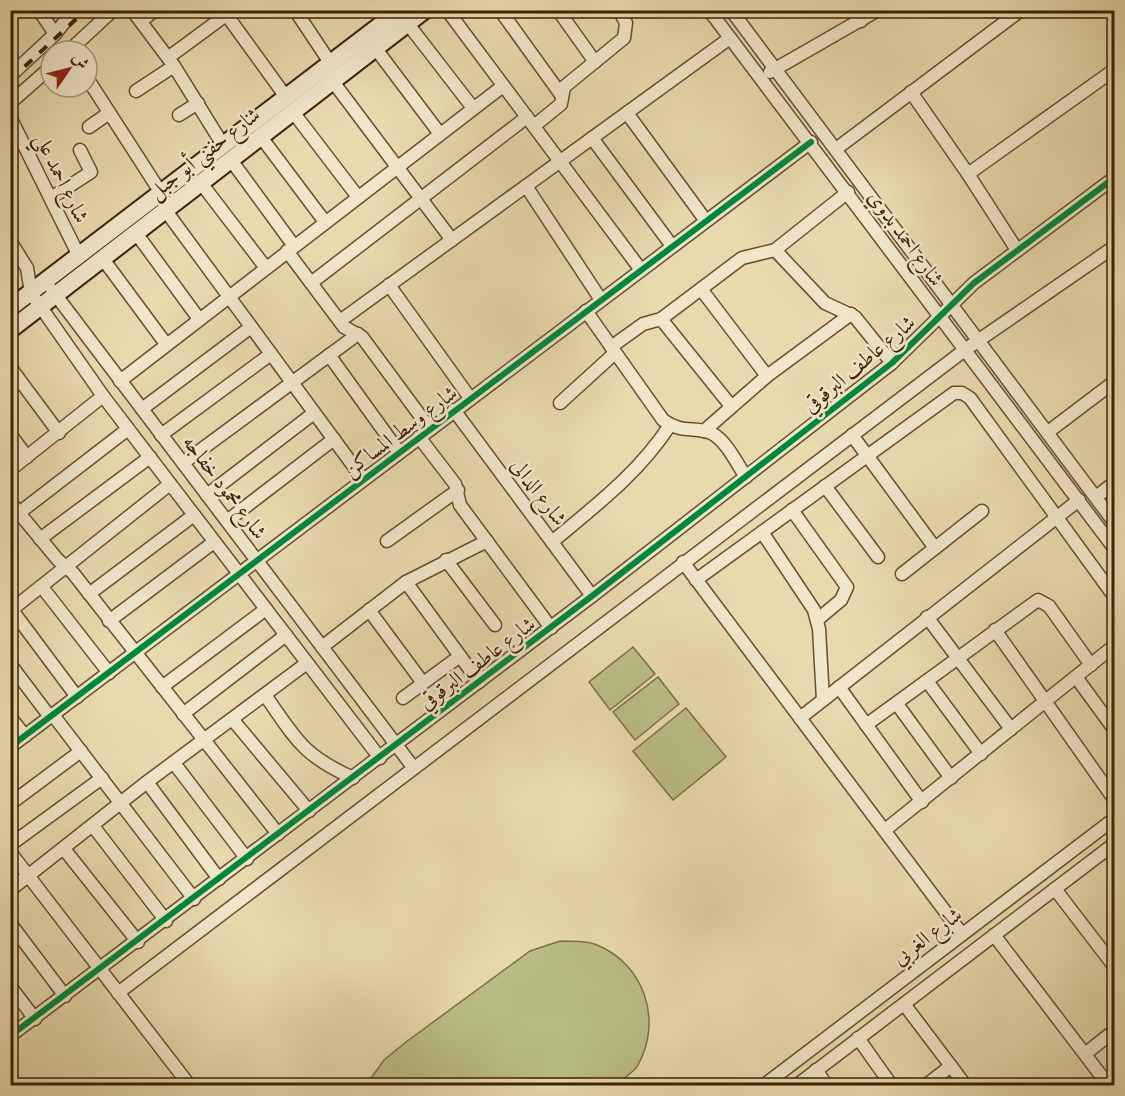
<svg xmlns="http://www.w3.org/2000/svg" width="1125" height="1096" font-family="Alegreya,Amiri,serif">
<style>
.green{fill:#babe87;stroke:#7b6f46;stroke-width:1.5}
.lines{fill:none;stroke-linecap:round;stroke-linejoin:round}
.street-casing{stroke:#674e30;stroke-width:15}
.secondary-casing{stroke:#3c2005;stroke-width:20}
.street{stroke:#f0e7cb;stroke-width:12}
.secondary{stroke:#f0e7cb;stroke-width:16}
.rail{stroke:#3c2005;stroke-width:4;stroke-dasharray:10 10;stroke-linecap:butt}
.cycleway-casing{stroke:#f0e7cb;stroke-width:10}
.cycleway{stroke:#00873e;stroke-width:6}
.labels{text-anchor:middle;stroke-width:5;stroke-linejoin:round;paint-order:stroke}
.street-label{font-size:21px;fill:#3c2005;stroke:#f0e7cb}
</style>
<rect width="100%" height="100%" fill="#e8daaf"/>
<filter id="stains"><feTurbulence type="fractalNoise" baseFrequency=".00333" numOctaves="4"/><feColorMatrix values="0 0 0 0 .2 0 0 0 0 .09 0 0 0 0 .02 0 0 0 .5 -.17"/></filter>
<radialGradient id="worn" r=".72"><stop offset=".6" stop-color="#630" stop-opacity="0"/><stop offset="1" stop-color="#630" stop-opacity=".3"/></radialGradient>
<g class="green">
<polygon points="633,647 655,674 610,710 589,682"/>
<polygon points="658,677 679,704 635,740 613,712"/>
<polygon points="686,708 726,757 673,800 633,751"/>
<path d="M560,941C571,942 586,940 597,945C644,964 663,1020 638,1065C634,1073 621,1080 613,1085H366L384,1060L406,1042L530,951Z"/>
</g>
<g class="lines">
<defs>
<g id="street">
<polyline points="39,10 55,34"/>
<polyline points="132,10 174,66 223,145"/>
<polyline points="223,10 286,97"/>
<polyline points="295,10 331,64"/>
<polyline points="380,10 387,20"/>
<polyline points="447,10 641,270"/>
<polyline points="500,10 562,96"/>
<polyline points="558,10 595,62"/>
<polyline points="709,10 1114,548"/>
<polyline points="731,10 1114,522"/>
<polyline points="853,10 861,21"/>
<polyline points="141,21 155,10"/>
<polyline points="408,24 473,108"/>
<polyline points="376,49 440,134"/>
<polyline points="69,51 113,10"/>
<polyline points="169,57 226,15"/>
<polyline points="770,72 878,10"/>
<polyline points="328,75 452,240"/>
<polyline points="10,76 55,34 74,10"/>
<polyline points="87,78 161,193"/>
<polyline points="136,91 174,66"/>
<polyline points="911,92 968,174 1017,250"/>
<polyline points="10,103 51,67"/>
<polyline points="293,112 358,197"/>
<polyline points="627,113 706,221"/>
<polyline points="179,115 198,103"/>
<polyline points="10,117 79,256"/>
<polyline points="534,126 561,104 564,87 624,38 626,23 619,10"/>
<polyline points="89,127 109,113"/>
<polyline points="261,137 325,222"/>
<polyline points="592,138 672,246"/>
<polyline points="836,149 1021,10"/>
<polyline points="231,160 294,246"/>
<polyline points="968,174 1114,70"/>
<polyline points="201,183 266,268"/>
<polyline points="526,186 601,300"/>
<polyline points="51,198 91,172 80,150"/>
<polyline points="166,211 363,479"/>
<polyline points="136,233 199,319"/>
<polyline points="10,241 27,268 31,293 103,396 380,758"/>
<polyline points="775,250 825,303 855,317 892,363"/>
<polyline points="287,251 344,327 362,337 430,429"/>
<polyline points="103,259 166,344"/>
<polyline points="311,283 527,117"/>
<polyline points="389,285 470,398"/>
<polyline points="701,289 767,376"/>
<polyline points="52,290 413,767"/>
<path d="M586,311L663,420C683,435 697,425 713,434C727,442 737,464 746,477"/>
<polyline points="661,319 731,406"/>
<polyline points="340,321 730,38"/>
<polyline points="611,347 643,324 661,319 742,258 775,250 848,192"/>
<polyline points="329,355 399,452"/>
<polyline points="10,367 59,433"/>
<polyline points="120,381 503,86"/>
<polyline points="560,403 615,353"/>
<polyline points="142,409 251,327"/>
<polyline points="454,410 592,596"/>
<polyline points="704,431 767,376 851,314"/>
<polyline points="1048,432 1114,382"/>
<polyline points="10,434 27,457"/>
<polyline points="161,435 271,354"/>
<polyline points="852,435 935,548"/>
<polyline points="419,437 455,484 460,505 551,628"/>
<polyline points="183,463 358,334"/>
<polyline points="10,470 103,396"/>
<polyline points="825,486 878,557"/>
<polyline points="207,495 314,413"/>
<polyline points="1096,497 1114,483"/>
<polyline points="10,502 58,560 73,573 278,834"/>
<polyline points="792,510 847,587 841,600 817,620"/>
<polyline points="19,513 128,429"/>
<polyline points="227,521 334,439"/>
<polyline points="762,532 814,610 819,629 823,700"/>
<polyline points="40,539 150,457"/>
<polyline points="387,541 458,490"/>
<path d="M552,542C595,506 639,473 670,425"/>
<polyline points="446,560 495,625"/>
<polyline points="683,562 962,934"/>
<polyline points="902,574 982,511"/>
<polyline points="696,580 954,393 962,393 970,398 1114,596"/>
<polyline points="406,582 479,682"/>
<polyline points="42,587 109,673"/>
<polyline points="89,594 194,515"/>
<polyline points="12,610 77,697"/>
<polyline points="369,610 423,683"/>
<polyline points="10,611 170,484"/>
<polyline points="927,617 1011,729"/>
<polyline points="109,621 214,542"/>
<polyline points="995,630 1114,799"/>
<polyline points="322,647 406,582 487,541"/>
<polyline points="10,664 50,717"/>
<polyline points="1076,677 1114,729"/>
<polyline points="927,681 981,754"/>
<polyline points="162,687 266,609"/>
<polyline points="839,687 922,802"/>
<path d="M265,695C296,739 302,755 353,778"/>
<polyline points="403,698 460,656"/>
<polyline points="897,704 951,778"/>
<polyline points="183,714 286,635"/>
<polyline points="53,715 194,899"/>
<polyline points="10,717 25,736"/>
<polyline points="800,718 1079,500"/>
<polyline points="232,719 309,811"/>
<polyline points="866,725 1038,600 1049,606 1091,665"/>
<polyline points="10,747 811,142"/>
<polyline points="174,763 247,859"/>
<polyline points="147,782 219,879"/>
<polyline points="10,804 81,751"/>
<polyline points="93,826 166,921"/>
<polyline points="885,830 1114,646"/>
<polyline points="10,845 102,778"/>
<polyline points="64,849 138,942"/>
<polyline points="10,852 190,1086"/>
<polyline points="1055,889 1114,966"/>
<polyline points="10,890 147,782 307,663"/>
<polyline points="10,923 65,996"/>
<polyline points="994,935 1109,1086"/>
<polyline points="10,986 35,1019"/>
<polyline points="118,993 966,349 1114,247"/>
<polyline points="904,1004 966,1086"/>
<polyline points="10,1036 592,596 892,363 974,283 1114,178"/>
<polyline points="858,1038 892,1086"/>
<polyline points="1085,1054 1114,1031"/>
<polyline points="816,1070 827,1086"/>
<polyline points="763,1086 1114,819"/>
<polyline points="796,1086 1114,844"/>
<polyline points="925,1086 951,1066"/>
</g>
<g id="secondary">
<polyline points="10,308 400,10"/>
<polyline points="10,330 425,10"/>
</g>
</defs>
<use href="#street" class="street-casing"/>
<use href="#secondary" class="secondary-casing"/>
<use href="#street" class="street"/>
<use href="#secondary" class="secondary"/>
<polyline class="rail" points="10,80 86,10"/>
<defs>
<g id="cycleway">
<polyline points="10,747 811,142"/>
<polyline points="10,1036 592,596 892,363 974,283 1114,178"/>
</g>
</defs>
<use href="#cycleway" class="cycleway-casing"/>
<use href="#cycleway" class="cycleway"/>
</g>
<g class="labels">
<g class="street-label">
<text transform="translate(204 153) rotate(-38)" y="7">شارع حفني أبو جبل</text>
<text transform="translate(62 178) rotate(64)" y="7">شارع احمد علي</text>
<text transform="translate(906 238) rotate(54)" y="7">شارع احمد بدوي</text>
<text transform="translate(859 364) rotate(-40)" y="7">شارع عاطف البرقوقي</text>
<text transform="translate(400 431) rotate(-37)" y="7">شارع وسط المساكن</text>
<text transform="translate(225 487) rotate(53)" y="7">شارع محمود خفاجه</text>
<text transform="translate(539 492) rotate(53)" y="7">شارع الدالى</text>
<text transform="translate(477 663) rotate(-37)" y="7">شارع عاطف البرقوقي</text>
<text transform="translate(927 936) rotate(-37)" y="7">شارع الغربي</text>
</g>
</g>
<rect width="1125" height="1096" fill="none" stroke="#e8daaf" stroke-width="36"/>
<rect x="12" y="12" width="1101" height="1072" fill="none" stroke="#3c2005" stroke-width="3"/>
<rect x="18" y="18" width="1089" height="1060" fill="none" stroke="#3c2005" stroke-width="1.5"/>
<g transform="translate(69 69) rotate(55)"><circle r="28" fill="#f0e7cb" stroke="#a8977c" stroke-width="1.5"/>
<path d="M0-4.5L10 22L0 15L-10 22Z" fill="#8f2418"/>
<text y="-9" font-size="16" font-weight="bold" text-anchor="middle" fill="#3c2005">ش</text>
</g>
<rect width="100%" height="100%" filter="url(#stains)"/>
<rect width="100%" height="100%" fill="url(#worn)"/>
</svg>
